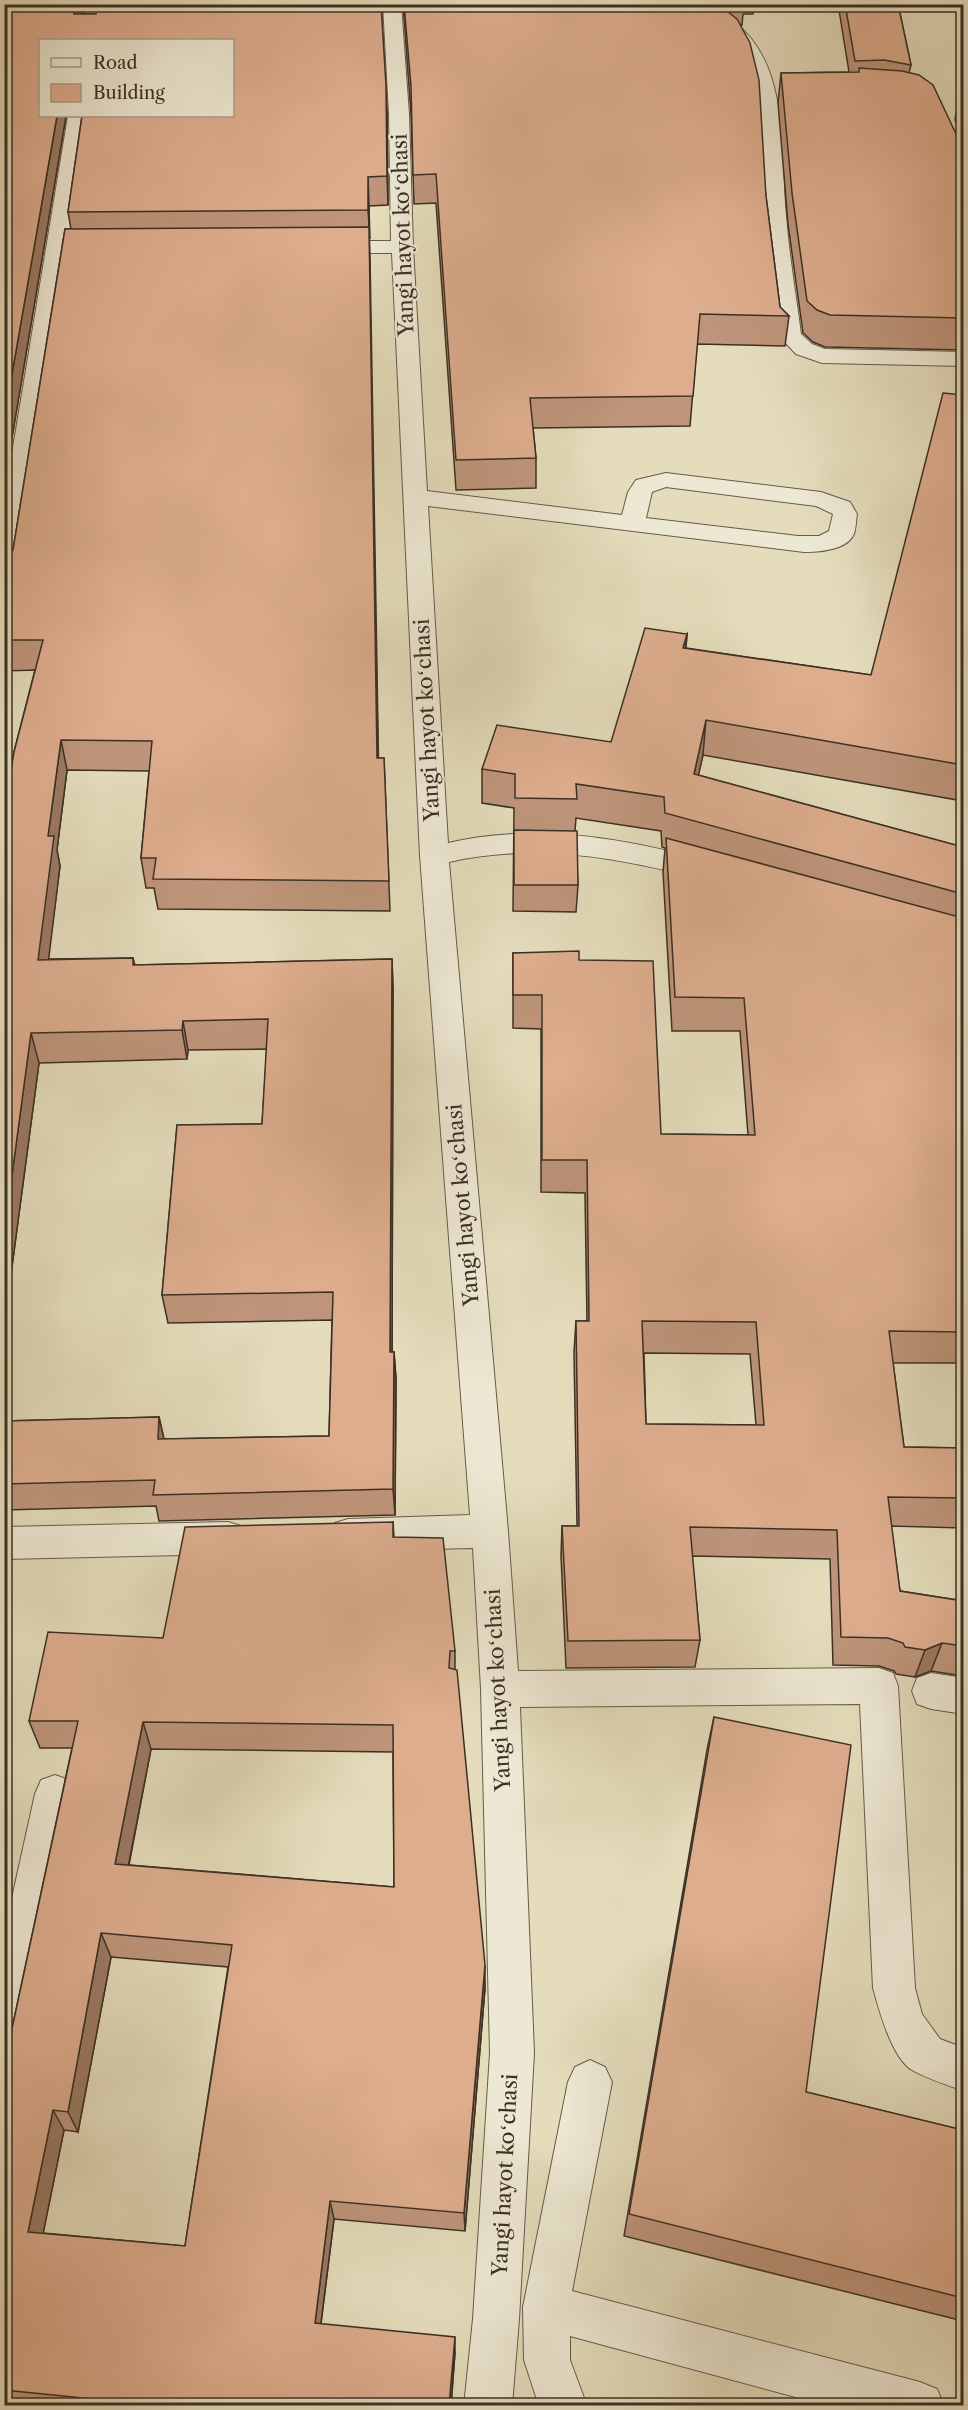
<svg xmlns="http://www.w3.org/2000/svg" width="968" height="2410" font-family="'Libre Caslon Text',serif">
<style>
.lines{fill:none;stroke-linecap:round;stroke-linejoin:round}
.minor-casing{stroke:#665b4a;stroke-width:2}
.minor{fill:#ede8d3;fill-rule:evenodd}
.wall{fill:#be957a;stroke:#3c3024;stroke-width:1.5;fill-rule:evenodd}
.shaded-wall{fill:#9b7963;stroke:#3c3024;stroke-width:1.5}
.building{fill:#ddad8e;stroke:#3c3024;stroke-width:1.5;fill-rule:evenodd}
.labels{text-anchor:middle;stroke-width:4.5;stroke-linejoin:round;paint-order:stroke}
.street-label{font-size:21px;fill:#3c3024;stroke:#ede8d3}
</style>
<rect width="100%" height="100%" fill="#e4dcbb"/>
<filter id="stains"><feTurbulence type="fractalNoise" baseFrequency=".00333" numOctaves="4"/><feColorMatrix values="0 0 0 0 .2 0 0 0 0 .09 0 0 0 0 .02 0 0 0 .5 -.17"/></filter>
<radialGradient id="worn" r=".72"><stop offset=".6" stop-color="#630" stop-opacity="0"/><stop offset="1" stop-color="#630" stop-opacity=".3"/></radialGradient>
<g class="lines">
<defs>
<g id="minor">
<polygon points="86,4 104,4 98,40 80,40"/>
<path d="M383,4H401L409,114L413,247L427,491L622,515L628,492L636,480L666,473L821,492L850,502L857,514C856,520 856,528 854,534C847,550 819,552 804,552L428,506L448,843C538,822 630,839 718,864L722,871L718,878L708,881C623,858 536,842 449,862L508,1531L518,1671L879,1668L893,1673L898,1686L915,1988L922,2014L940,2039L964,2048V2091C947,2085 928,2079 912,2070C892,2058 879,2010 873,1988L860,1704L520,1707L534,2053L519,2319L512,2406H464L473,2319L490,2053L481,1689L473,1548L348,1551L335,1547L330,1535L335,1523L348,1519L470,1515L420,856L392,253H326L318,252L315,247L318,242L326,241H391L389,114ZM666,487L816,506L833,514L829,531L819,536H798L646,518L652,492Z"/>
<path d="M688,4C708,4 709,7 726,17C791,55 780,151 786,215C789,255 796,294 801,334L812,344L825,349L964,352V366L822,363L796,354L779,336C774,293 767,251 764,208C760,158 766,99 742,53C730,30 702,25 688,4Z"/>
<polygon points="68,116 88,116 70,244 114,245 117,250 114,255 68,256 17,580 13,585 4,588 4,502"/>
<polygon points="228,1522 241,1526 247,1538 241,1550 228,1554 4,1559 4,1527"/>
<polygon points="931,1673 964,1678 964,1714 931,1709 917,1704 912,1691 917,1678"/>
<polygon points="55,1775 69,1780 75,1794 25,2035 19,2050 4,2056 4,1934 35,1794 41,1780"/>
<polygon points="590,2060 605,2067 612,2082 572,2291 920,2382 937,2389 944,2406 829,2406 570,2336 570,2360 587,2406 539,2406 524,2360 523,2307 568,2082 575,2067"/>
</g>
</defs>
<use href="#minor" class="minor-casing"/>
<use href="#minor" class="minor"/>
</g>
<g class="wall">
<polygon points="4,4 84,4 83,14 96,14 97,4 381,4 387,114 388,205 369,206 369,239 378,758 384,758 390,911 158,909 154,888 146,888 141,858 149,771 67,770 57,850 60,866 48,959 133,958 135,965 392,959 393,989 392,1352 394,1352 396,1379 395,1515 159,1521 156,1506 4,1510 4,1421 159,1417 164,1439 329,1436 332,1320 168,1323 162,1295 177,1125 262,1124 267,1049 188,1050 187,1059 39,1063 4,1327 4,812 14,752 35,670 4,671 4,558 8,557 13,550 65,229 71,229 68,212 82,116 232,116 232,40 40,40 40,116 67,116 66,116 4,485"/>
<polygon points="403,4 754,4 753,14 743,14 742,25 740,24 766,196 780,307 789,316 785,346 697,344 690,426 533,428 536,458 536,488 456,490 436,203 414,204 411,114"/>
<polygon points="838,4 898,4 911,65 909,73 957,136 962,140 963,141 963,350 825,347 813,342 803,333 788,224 778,103 781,73 849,72"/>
<polygon points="960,90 963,90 963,138 955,120"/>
<path d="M963,395V801L703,755L698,775L963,847V1363H893L904,1447L963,1448V1528L891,1526L900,1591L963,1601V1676L931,1671L915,1677L896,1674L894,1671L879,1666L833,1665L830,1559L692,1556L700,1640L695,1667L566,1668L561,1556L562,1526H577L574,1352L576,1321H587L585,1193L541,1192V1029L513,1028V953L579,960L661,1134L748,1135L740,1031H672L663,872L665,848L662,847L661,831L576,818L575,831L578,885L576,912L513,911L514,808L482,803V769L611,742L687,634L686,648L871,675ZM644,1353L750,1354L756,1425L646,1424Z"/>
<path d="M393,1522L394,1537L455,1651V1669L485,1988L465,2231L334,2219L321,2324L455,2352L451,2406H37L4,2402V2066L72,1748H40L29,1721L163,1638ZM151,1749L393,1752L394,1887L129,1865ZM111,1957L228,1967L185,2246L43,2233L64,2130L78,2132Z"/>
<polygon points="714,1717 806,2092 963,2130 963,2321 624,2236 707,1750"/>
</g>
<g class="shaded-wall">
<polygon points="76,4 84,4 78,40 74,14"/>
<polygon points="386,86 387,114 388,205 387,176"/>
<polygon points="57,116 66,116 4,485 4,420"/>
<polygon points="963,146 963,175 958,147"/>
<polygon points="368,177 369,206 370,239 368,210"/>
<polygon points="369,227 370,256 379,788 377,758"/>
<polygon points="687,634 684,668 683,648"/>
<polygon points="706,720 703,755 691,808 694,774"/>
<polygon points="61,740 67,770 57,850 60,866 45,989 38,960 48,836"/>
<polygon points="392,959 393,989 392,1379 390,1352"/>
<polygon points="183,1021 188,1050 187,1059 182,1030"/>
<polygon points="31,1033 39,1063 4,1327 4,1235"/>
<polygon points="394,1352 396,1379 395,1515 393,1489"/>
<polygon points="159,1417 165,1444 158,1439"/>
<polygon points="942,1643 931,1671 915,1677 925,1650"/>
<polygon points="143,1722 151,1749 124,1888 115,1864"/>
<polygon points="101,1933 111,1957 78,2132 68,2112"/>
<polygon points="485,1965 485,1988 465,2231 464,2213"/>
<polygon points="53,2110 64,2130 40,2249 28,2232"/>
<polygon points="330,2201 334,2219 319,2338 315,2323"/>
<polygon points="455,2337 455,2352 451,2406 449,2406"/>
</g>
<g class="building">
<polygon points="4,4 76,4 74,14 96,14 97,4 381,4 386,86 387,176 368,177 368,210 68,212 82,116 232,116 232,40 40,40 40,116 57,116 4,420"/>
<polygon points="404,4 718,4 737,19 750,43 759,80 766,196 780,307 789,316 700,314 693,396 530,398 536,458 456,460 436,174 413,175 411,86"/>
<polygon points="845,4 898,4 911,65 884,60 855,61"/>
<polygon points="859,68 902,71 919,75 933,85 957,136 962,140 963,141 963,146 958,147 963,162 963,318 830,315 817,310 807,301 792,193 781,73 859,72"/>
<polygon points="960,90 963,90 963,97"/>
<polygon points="369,227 377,758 384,758 389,881 153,879 156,858 141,858 152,741 61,740 48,836 54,836 38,960 133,958 133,965 392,959 390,1352 394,1352 393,1489 153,1495 155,1480 4,1484 4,1421 159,1417 158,1439 329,1436 333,1292 162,1295 177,1125 262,1124 268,1019 183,1021 182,1030 31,1033 4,1235 4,812 14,752 43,640 4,640 4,558 8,557 13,550 65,229"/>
<polygon points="943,393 963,395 963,765 706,720 694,774 963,847 963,894 665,813 664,797 576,784 577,799 515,798 515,774 482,769 497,725 611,742 645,628 687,634 683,648 871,675"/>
<polygon points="514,830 577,831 578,885 514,885"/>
<path d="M666,838L963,918V1332L889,1331L904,1447L963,1448V1498L888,1497L900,1591L963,1601V1646L942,1643L925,1650L905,1647L903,1643L888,1638L841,1637L837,1530L690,1527L700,1640L568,1641L562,1526H579L576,1321H589L587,1160H542V995H513V953L579,951V960L653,961L661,1134L755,1135L744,998L675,997ZM642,1321L756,1322L764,1425L646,1424Z"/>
<path d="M393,1522V1537L443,1538L455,1651H450L449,1668L457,1670L485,1965L464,2213L330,2201L315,2323L455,2337L449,2406H162L4,2390V2066L78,1721H29L48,1632L163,1638L185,1527ZM143,1722L393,1725L394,1887L115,1864ZM101,1933L232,1945L185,2246L28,2232L53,2110L68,2112Z"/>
<polygon points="714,1717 851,1745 806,2092 963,2130 963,2298 629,2214"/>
</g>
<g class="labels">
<g class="street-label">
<text transform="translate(403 235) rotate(-92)" y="7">Yangi hayot koʻchasi</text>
<text transform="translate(427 720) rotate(-93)" y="7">Yangi hayot koʻchasi</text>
<text transform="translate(463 1205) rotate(-95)" y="7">Yangi hayot koʻchasi</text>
<text transform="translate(498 1690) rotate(-93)" y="7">Yangi hayot koʻchasi</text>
<text transform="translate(505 2175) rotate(-87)" y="7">Yangi hayot koʻchasi</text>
</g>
</g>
<rect width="968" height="2410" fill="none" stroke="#e4dcbb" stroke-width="24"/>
<rect x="6" y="6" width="956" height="2398" fill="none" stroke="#3c3024" stroke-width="3"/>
<rect x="12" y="12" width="944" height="2386" fill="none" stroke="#3c3024" stroke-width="1.5"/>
<rect x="39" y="39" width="195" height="78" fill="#ede8d3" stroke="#a69e8d" stroke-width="1.5"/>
<rect x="51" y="58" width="30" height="9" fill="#ede8d3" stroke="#a69e8d" stroke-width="1.5"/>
<text x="93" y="69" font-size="18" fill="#3c3024">Road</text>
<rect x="51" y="84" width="30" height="18" fill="#ddad8e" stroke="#a69e8d" stroke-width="1.5"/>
<text x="93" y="99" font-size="18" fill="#3c3024">Building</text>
<rect width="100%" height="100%" filter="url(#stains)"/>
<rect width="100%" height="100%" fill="url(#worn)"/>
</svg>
